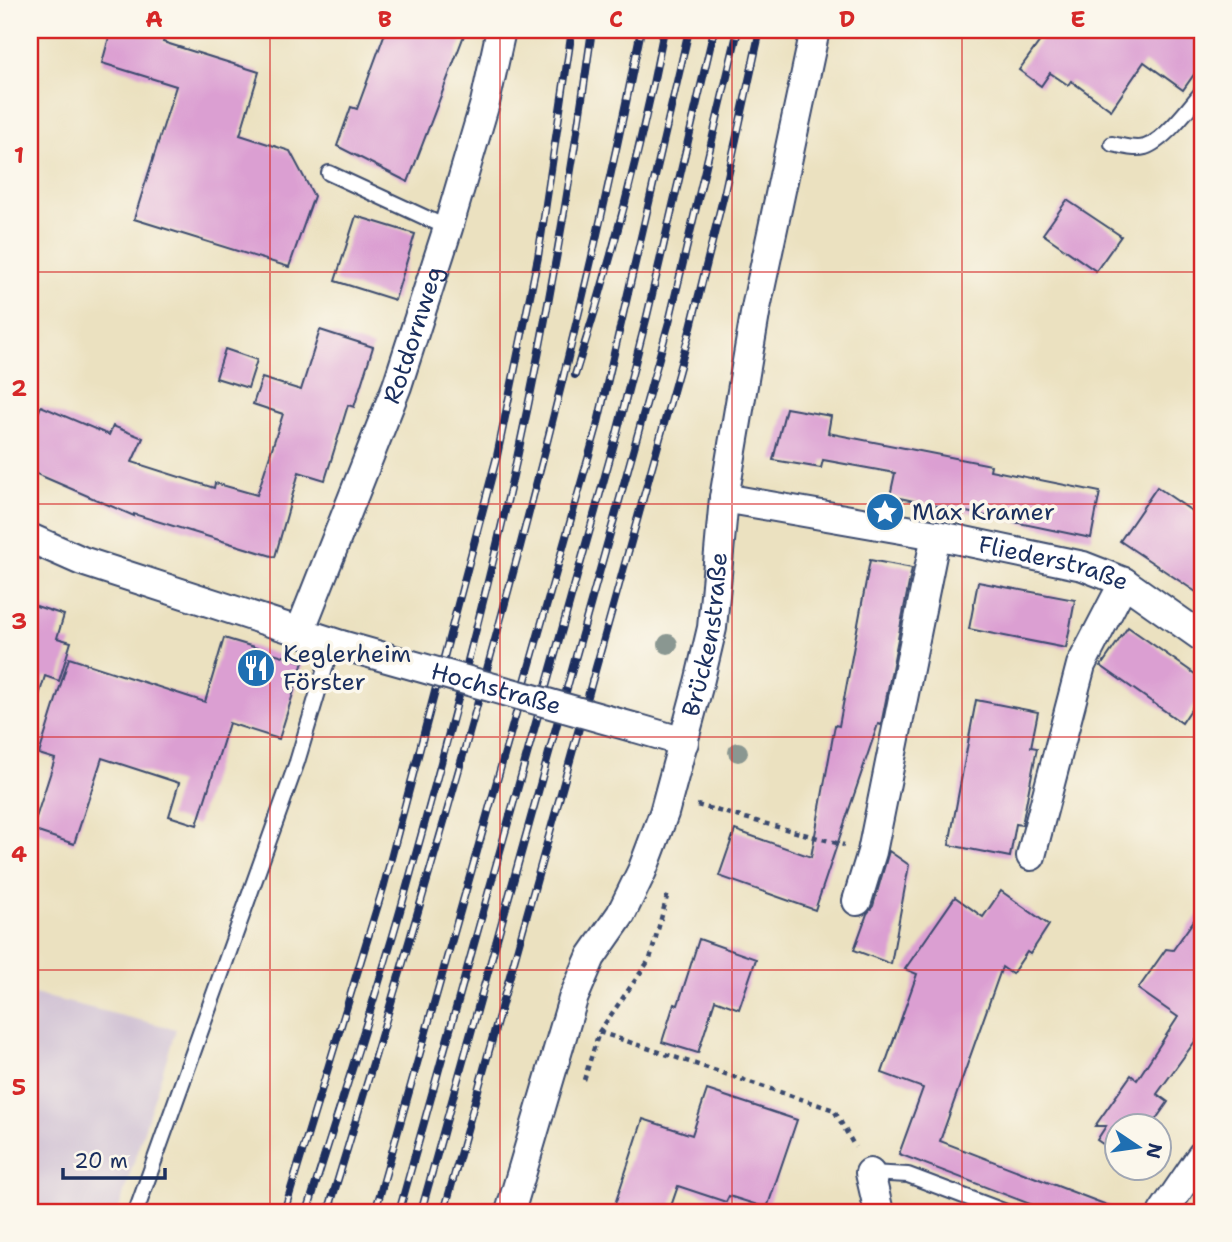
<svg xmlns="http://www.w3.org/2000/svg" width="1232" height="1242" font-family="'Shantell Sans',sans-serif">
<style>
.industrial{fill:#cdbed2}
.building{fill:#db9fd2}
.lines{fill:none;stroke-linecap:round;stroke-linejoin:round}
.service-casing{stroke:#3a4a6d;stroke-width:18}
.minor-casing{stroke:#3a4a6d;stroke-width:32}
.path{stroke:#3a4a6d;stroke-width:4.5;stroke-dasharray:5 5;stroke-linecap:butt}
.service{stroke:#fff;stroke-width:14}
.minor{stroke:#fff;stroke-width:28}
.rail-casing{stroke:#1b2f5e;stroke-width:8}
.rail{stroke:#fbf7ec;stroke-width:5;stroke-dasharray:16;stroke-linecap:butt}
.minor-bridge-casing{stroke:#3a4a6d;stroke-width:32;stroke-linecap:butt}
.minor-bridge{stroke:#fff;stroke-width:28}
.tree{fill:#8a9791}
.grid{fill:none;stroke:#d62828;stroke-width:2;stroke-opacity:0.55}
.labels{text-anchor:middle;stroke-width:7;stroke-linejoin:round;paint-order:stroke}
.street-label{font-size:24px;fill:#1b2f5e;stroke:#fbf7ec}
.poi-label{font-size:24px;fill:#1b2f5e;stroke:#fbf7ec;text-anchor:start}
.neatline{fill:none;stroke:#d62828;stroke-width:2.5}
.grid-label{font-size:23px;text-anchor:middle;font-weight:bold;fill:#d62828}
</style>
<rect width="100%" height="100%" fill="#fbf7ec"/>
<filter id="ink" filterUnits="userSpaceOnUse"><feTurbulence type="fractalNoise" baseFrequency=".0143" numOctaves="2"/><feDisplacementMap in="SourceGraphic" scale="14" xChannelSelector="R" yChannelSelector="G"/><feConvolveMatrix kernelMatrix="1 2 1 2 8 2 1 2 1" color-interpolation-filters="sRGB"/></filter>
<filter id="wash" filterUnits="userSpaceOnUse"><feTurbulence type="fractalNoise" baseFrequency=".00686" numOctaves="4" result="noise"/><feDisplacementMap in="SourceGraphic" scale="28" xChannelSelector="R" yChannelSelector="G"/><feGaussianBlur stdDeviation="1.57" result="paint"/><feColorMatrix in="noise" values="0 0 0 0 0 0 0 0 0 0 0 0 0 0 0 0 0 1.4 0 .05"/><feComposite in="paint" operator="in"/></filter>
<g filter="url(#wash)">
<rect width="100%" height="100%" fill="#ebe1c0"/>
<polygon class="industrial" points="30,993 176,1029 118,1212 30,1212"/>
<g id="blocks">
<g class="building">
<polygon points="111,30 167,30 163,42 259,72 240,135 290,151 314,196 289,267 134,219 176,86 102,63"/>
<polygon points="386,30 466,30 408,182 337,146 351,107 357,109"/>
<polygon points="1048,30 1183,30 1202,43 1202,63 1183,90 1144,62 1111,110 1071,81 1068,85 1050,73 1041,86 1019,70"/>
<polygon points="1067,200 1121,236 1096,271 1043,234"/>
<polygon points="356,216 415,234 395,300 335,281"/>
<polygon points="320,330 373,347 354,407 348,405 325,480 299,472 275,557 134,514 134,516 30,471 30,406 39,411 41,406 109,435 113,426 143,438 132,462 214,488 215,483 257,495 283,414 253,404 262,378 301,390"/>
<polygon points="225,349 257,360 248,388 216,378"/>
<polygon points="786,408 831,416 828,433 991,465 990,470 1100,492 1091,538 890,496 895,473 823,460 821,468 773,460"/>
<polygon points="1157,487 1202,518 1202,596 1120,541"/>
<polygon points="870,560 912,568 881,725 878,724 815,910 719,876 735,830 811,857 835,725 839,726"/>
<polygon points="978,582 1075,600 1066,648 969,629"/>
<polygon points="30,604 64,615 57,638 71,642 59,681 45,676 36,705 30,704"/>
<polygon points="1128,627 1202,679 1202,693 1182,723 1101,666"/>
<polygon points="224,638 303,662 279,739 229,723 197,825 169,816 179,783 102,758 74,844 32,830 55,759 39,754 69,658 205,702"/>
<polygon points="976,700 1038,712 1031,747 1037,748 1022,825 1016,824 1010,857 949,845"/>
<polygon points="889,851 909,865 891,964 854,950 867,914 873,906"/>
<polygon points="1001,891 1049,925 1030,954 1027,952 1012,974 1002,967 940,1141 1120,1210 1120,1212 1051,1212 899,1154 923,1088 882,1073 917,974 905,969 955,897 983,917"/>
<polygon points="1202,909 1202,1034 1201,1033 1157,1094 1168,1102 1151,1126 1116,1126 1116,1153 1097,1140 1106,1126 1095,1126 1131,1075 1137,1080 1178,1017 1138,989 1166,949 1173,950"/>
<polygon points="699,939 756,959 739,1009 715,1000 698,1053 662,1042 674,1004 678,1005"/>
<polygon points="707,1090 797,1120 767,1208 729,1196 726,1202 678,1186 669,1212 640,1212 615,1204 643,1119 692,1135"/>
</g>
</g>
</g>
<g filter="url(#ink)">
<use href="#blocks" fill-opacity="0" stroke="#3a4a6d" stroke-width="2"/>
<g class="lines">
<defs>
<g id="service">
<path d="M1112,144C1123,146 1134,150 1145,147C1164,141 1189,108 1202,92"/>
<polyline points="329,173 448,228"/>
<polyline points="870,1173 908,1175 1006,1212"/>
<polyline points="137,1209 297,762 333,642"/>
</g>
<g id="minor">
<path id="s1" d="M724,498L936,535L1083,566L1124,582L1202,637"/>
<polyline points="30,538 82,561 341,645"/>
<path id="s2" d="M300,631L397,386L448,228L485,103L501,30"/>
<polyline points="636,728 684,742"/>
<polyline points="1031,856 1081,665 1124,582"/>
<polyline points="857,901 872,852 936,535"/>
<polyline points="870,1173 879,1212"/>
<path id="s3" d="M510,1212L573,999L591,957L621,914L642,871L664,813L699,683L712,628L724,498L756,308L815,30"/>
<polyline points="1163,1212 1202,1155"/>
</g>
</defs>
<use href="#service" class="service-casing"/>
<use href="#minor" class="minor-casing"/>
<g class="path">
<polyline points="697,805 844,845"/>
<polyline points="599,1032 834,1110 855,1147"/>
<polyline points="584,1080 599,1032 650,959 668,893"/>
</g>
<use href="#service" class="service"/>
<use href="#minor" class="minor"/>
<defs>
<g id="rail">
<path d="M575,375C612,260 641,149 664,30"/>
<polyline points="284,1212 384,885 497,456 538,257 572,30"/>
<path d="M307,1212C340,1105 376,998 406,890C446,747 485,603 517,458C548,316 572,173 592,30"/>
<path d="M328,1212C447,822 561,430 641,30"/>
<polyline points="375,1212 597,427 689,30"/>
<polyline points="399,1212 617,433 647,316 714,30"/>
<polyline points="421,1212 669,322 738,30"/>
<polyline points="444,1212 691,327 725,190 760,30"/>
</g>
</defs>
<use href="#rail" class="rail-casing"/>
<use href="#rail" class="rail"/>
<defs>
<g id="minor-bridge">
<path id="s4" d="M341,645L636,728"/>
</g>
</defs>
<use href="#minor-bridge" class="minor-bridge-casing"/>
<use href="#minor-bridge" class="minor-bridge"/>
</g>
<g class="tree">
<circle cx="668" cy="644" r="10"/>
<circle cx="738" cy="752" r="10"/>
</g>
</g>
<path class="grid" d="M270,30V1212M500,30V1212M732,30V1212M962,30V1212M30,272H1202M30,504H1202M30,737H1202M30,970H1202"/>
<defs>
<symbol id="sight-disc" viewBox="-11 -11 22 22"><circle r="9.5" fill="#1f6fb2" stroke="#fbf7ec"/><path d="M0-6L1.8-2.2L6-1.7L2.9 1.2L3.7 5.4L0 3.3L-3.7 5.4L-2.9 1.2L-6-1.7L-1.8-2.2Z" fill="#fff"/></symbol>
<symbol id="restaurant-disc" viewBox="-11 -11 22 22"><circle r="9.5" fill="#1f6fb2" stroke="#fbf7ec"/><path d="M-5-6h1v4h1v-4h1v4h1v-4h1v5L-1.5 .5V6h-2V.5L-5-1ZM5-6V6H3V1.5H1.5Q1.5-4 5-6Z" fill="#fff"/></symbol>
</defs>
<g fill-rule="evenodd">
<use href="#sight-disc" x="863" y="490" width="44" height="44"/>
<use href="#restaurant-disc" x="234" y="646" width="44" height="44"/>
</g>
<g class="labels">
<g class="street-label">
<text dy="8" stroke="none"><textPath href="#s2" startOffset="317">Rotdornweg</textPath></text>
<text dy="8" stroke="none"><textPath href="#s1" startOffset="336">Fliederstraße</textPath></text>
<text dy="8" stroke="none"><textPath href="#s3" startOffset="614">Brückenstraße</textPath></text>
<text dy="8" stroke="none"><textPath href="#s4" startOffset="161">Hochstraße</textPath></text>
</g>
<g class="poi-label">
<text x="912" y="520">Max Kramer</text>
<text x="283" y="662">Keglerheim<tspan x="283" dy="28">Förster</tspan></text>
</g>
</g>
<rect width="1232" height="1242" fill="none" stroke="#fbf7ec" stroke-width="77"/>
<g transform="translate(1138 1147) rotate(103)"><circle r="33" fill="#fbf7ec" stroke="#a1a7b3" stroke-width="2"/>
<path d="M0-5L12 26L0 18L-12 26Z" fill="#1f6fb2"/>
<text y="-10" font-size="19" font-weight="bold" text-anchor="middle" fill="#1b2f5e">N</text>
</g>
<path d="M63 1168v10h102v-10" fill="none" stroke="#1b2f5e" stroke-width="3.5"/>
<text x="74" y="1168" font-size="21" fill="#1b2f5e" stroke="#fbf7ec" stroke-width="5" paint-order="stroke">20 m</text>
<rect x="38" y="38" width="1156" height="1166" class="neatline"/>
<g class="grid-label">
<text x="154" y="27">A</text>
<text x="385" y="27">B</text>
<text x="616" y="27">C</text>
<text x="847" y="27">D</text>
<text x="1078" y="27">E</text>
<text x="19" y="163">1</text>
<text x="19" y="396">2</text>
<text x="19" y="629">3</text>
<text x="19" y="862">4</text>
<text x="19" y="1095">5</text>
</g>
</svg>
